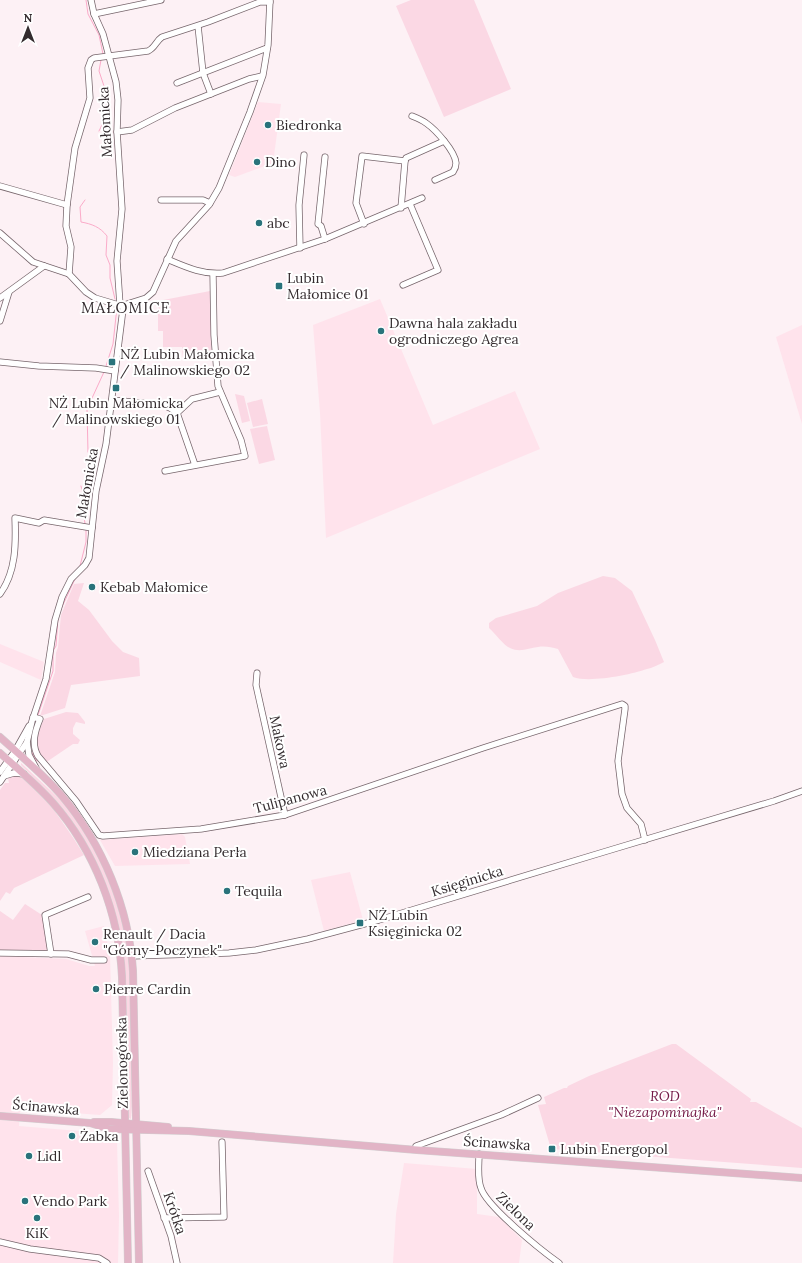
<svg xmlns="http://www.w3.org/2000/svg" width="802" height="1263" font-family="Lora,serif">
<style>
.built{fill:#ffe3ec}
.green{fill:#fbd8e4}
.lines{fill:none;stroke-linecap:round;stroke-linejoin:round}
.stream{stroke:#fbabc9;stroke-width:1}
.minor-casing{stroke:#77666c;stroke-width:7}
.major-casing{stroke:#d2d0d1;stroke-width:8}
.minor{stroke:#fff;stroke-width:5.5}
.major{stroke:#e2b4c6;stroke-width:7}
.poi-dot{fill:#29737b;stroke:#fff;stroke-width:1.5}
.labels{text-anchor:middle;stroke-width:4;stroke-linejoin:round;paint-order:stroke}
.street-label{font-size:14px;fill:#332b2e;stroke:#fff}
.poi-label{font-size:14px;fill:#332b2e;stroke:#fff;text-anchor:start}
.park-label{font-size:14px;font-style:italic;fill:#731845;stroke:#fff}
.neighbourhood-label{font-size:15px;letter-spacing:1px;fill:#332b2e;stroke:#fff}
</style>
<rect width="100%" height="100%" fill="#fdf1f5"/>
<g class="built">
<polygon points="258,102 281,104 273,163 235,177 229,175"/>
<polygon points="380,299 433,425 515,391 540,449 326,538 320,413 313,325"/>
<polygon points="802,325 802,424 776,337"/>
<polygon points="0,644 44,662 41,680 0,662"/>
<polygon points="182,834 185,837 190,864 115,866 100,840"/>
<polygon points="350,872 363,920 324,931 311,880"/>
<polygon points="104,926 110,955 113,1063 112,1105 100,1115 20,1109 19,1126 79,1131 86,1134 109,1137 117,1142 119,1216 118,1263 0,1263 0,956 66,959 89,966 95,966 85,931"/>
<polygon points="404,1163 477,1169 477,1214 499,1217 522,1240 519,1263 393,1263 396,1214"/>
</g>
<g class="green">
<polygon points="411,0 474,0 511,89 444,117 396,6"/>
<polygon points="210,291 212,358 183,359 182,347 163,347 163,331 158,331 158,301"/>
<polygon points="235,394 244,396 250,421 242,423"/>
<polygon points="262,399 268,424 253,427 247,403"/>
<polygon points="267,426 275,460 259,464 250,429"/>
<path d="M603,576L615,578L632,591L655,640L664,662C658,665 652,668 647,669C630,675 589,683 573,677L558,649C551,647 545,646 538,647C529,648 520,653 510,648C504,646 495,633 489,628V623L496,618L537,606L558,593Z"/>
<polygon points="84,583 78,601 89,610 112,641 123,652 139,658 140,676 71,685 65,708 40,716 55,672 56,653 58,647 61,615 74,584"/>
<path d="M66,712L78,713L85,722V724L76,722L73,728V734L80,740L78,744H73L45,763C34,743 35,739 44,719Z"/>
<polygon points="21,763 63,802 79,822 106,871 117,901 129,951 133,1093 131,1119 129,1118 124,972 99,871 30,774 21,765"/>
<polygon points="14,775 19,776 24,779 52,807 74,839 84,855 14,888 10,894 6,892 0,901 0,790 5,783 9,783 8,778"/>
<polygon points="25,904 42,915 48,947 46,951 0,951 0,911 13,920"/>
<polygon points="672,1044 676,1044 751,1099 750,1102 756,1102 802,1128 802,1168 551,1149 538,1105 546,1104 544,1097 564,1088 567,1088 568,1086 589,1076"/>
</g>
<g class="lines">
<g class="stream">
<polyline points="86,0 88,14 99,35 103,54"/>
<polyline points="101,60 99,71 105,89"/>
<polyline points="105,111 107,98"/>
<polyline points="99,131 102,125 104,115"/>
<path d="M85,200L80,207L81,222C92,224 100,227 107,236L106,255L110,265V278L115,299"/>
<polyline points="106,366 113,344 117,307"/>
<polyline points="88,452 87,409 104,372"/>
<path d="M81,486C85,498 83,512 85,524"/>
<polyline points="80,566 86,542 86,530"/>
<polyline points="61,609 75,579"/>
<polyline points="38,715 53,671 53,651 56,646 58,618"/>
<polyline points="33,731 36,720"/>
<polyline points="31,751 37,761"/>
</g>
<defs>
<g id="minor">
<polyline points="91,0 94,14 103,34 116,82 118,100 117,132 122,209 117,261 120,305"/>
<polyline points="94,14 161,0"/>
<polyline points="198,26 203,73 211,94"/>
<polyline points="177,83 267,48"/>
<path d="M412,116C417,118 422,120 426,123C436,130 455,151 456,163C456,166 455,169 453,172L435,180"/>
<polyline points="117,132 132,130 175,108 249,79 262,76"/>
<polyline points="405,161 406,158 444,141"/>
<polyline points="0,186 67,205"/>
<polyline points="161,200 203,200 210,203"/>
<polyline points="364,224 356,203 362,156 405,161 401,208"/>
<polyline points="0,233 33,262 69,274 86,292 95,298 122,306"/>
<polyline points="325,239 321,226 318,224 325,157"/>
<polyline points="300,248 299,205 304,155"/>
<path d="M167,259C186,267 203,275 223,273L325,239L422,198"/>
<path d="M69,274L71,247L66,226L67,205L75,148L90,98L88,68L91,60L94,58L148,51C155,48 156,41 162,37L208,22L260,2H270"/>
<polyline points="403,285 438,270 410,204"/>
<polyline points="0,298 44,266"/>
<polyline points="0,321 9,292"/>
<polyline points="0,362 39,366 96,368 115,371"/>
<polyline points="112,400 163,405 170,408 177,413 195,465"/>
<polyline points="177,413 192,399 220,392"/>
<polyline points="165,471 245,456 241,440 218,386 214,335 213,274"/>
<path d="M0,594C16,572 16,544 15,518L39,523L44,520L92,528"/>
<polyline points="257,673 256,685 285,815"/>
<path d="M33,717L40,719C35,731 31,744 38,756L76,801L99,835L103,836L201,829L285,815L483,748L622,704L625,706V709L618,761L622,794L627,808L641,824L645,840"/>
<polyline points="27,742 29,755 36,768"/>
<polyline points="0,772 15,751 29,726"/>
<polyline points="4,776 14,773 24,774"/>
<polyline points="0,782 27,742 32,721 46,679 55,620 62,597 71,579 85,565 89,558 96,491 106,444 123,309 127,304 146,298 153,292 176,241 209,205 219,188 250,112 263,75 268,45 270,0"/>
<polyline points="0,953 68,954 91,960 104,960"/>
<polyline points="51,954 45,915 88,897"/>
<polyline points="132,956 229,953 256,950 308,939 379,920 607,851 774,801 802,791"/>
<polyline points="416,1146 501,1115 538,1098"/>
<path d="M479,1154C479,1165 477,1178 481,1188C486,1206 542,1251 559,1263"/>
<polyline points="148,1171 171,1236 177,1263"/>
<polyline points="164,1218 224,1217 222,1142"/>
<polyline points="0,1242 30,1249 99,1258 107,1263"/>
</g>
<g id="major">
<path d="M0,737C21,756 44,775 62,796C103,845 129,908 133,971L139,1263"/>
<path d="M0,753C18,769 37,785 53,803C95,851 119,914 122,977L128,1263"/>
<polyline points="0,1116 90,1123 109,1129 189,1131 417,1150 802,1178"/>
<polyline points="94,1122 111,1122 168,1127"/>
</g>
</defs>
<use href="#minor" class="minor-casing"/>
<use href="#major" class="major-casing"/>
<use href="#minor" class="minor"/>
<use href="#major" class="major"/>
</g>
<g class="poi-dot">
<circle cx="268" cy="125" r="4"/>
<circle cx="257" cy="162" r="4"/>
<circle cx="259" cy="223" r="4"/>
<rect x="275" y="282" width="8" height="8" rx="2"/>
<circle cx="381" cy="331" r="4"/>
<rect x="108" y="358" width="8" height="8" rx="2"/>
<rect x="112" y="384" width="8" height="8" rx="2"/>
<circle cx="92" cy="587" r="4"/>
<circle cx="135" cy="852" r="4"/>
<circle cx="227" cy="891" r="4"/>
<rect x="356" y="919" width="8" height="8" rx="2"/>
<circle cx="95" cy="942" r="4"/>
<circle cx="96" cy="989" r="4"/>
<circle cx="72" cy="1136" r="4"/>
<rect x="548" y="1145" width="8" height="8" rx="2"/>
<circle cx="29" cy="1156" r="4"/>
<circle cx="25" cy="1201" r="4"/>
<circle cx="37" cy="1218" r="4"/>
</g>
<g class="labels">
<g class="street-label">
<text transform="translate(105 122) rotate(-93)" y="5">Małomicka</text>
<text transform="translate(87 483) rotate(-80)" y="5">Małomicka</text>
<text transform="translate(280 742) rotate(78)" y="5">Makowa</text>
<text transform="translate(290 799) rotate(-15)" y="5">Tulipanowa</text>
<text transform="translate(467 881) rotate(-17)" y="5">Księginicka</text>
<text transform="translate(122 1063) rotate(-91)" y="5">Zielonogórska</text>
<text transform="translate(46 1107) rotate(5)" y="5">Ścinawska</text>
<text transform="translate(497 1143) rotate(4)" y="5">Ścinawska</text>
<text transform="translate(516 1211) rotate(44)" y="5">Zielona</text>
<text transform="translate(175 1213) rotate(71)" y="5">Krótka</text>
</g>
<g class="poi-label">
<text x="276" y="130">Biedronka</text>
<text x="265" y="167">Dino</text>
<text x="267" y="228">abc</text>
<text x="287" y="283">Lubin<tspan x="287" dy="16">Małomice 01</tspan></text>
<text x="389" y="328">Dawna hala zakładu<tspan x="389" dy="16">ogrodniczego Agrea</tspan></text>
<text x="120" y="359">NŻ Lubin Małomicka<tspan x="120" dy="16">/ Malinowskiego 02</tspan></text>
<text x="116" y="408" text-anchor="middle">NŻ Lubin Małomicka<tspan x="116" dy="16">/ Malinowskiego 01</tspan></text>
<text x="100" y="592">Kebab Małomice</text>
<text x="143" y="857">Miedziana Perła</text>
<text x="235" y="896">Tequila</text>
<text x="368" y="920">NŻ Lubin<tspan x="368" dy="16">Księginicka 02</tspan></text>
<text x="103" y="939">Renault / Dacia<tspan x="103" dy="16">"Górny-Poczynek"</tspan></text>
<text x="104" y="994">Pierre Cardin</text>
<text x="80" y="1141">Żabka</text>
<text x="560" y="1154">Lubin Energopol</text>
<text x="37" y="1161">Lidl</text>
<text x="33" y="1206">Vendo Park</text>
<text x="37" y="1238" text-anchor="middle">KiK</text>
</g>
<g class="park-label">
<text x="665" y="1101">ROD<tspan x="665" dy="16">"Niezapominajka"</tspan></text>
</g>
<g class="neighbourhood-label">
<text x="126" y="313">MAŁOMICE</text>
</g>
</g>
<g transform="translate(28 28)" stroke="#ffffff" stroke-width="3" paint-order="stroke">
<path d="M0-3L7 15L0 10L-7 15Z" fill="#332b2e"/>
<text y="-6" font-size="11" font-weight="bold" text-anchor="middle" fill="#332b2e">N</text>
</g>
</svg>
